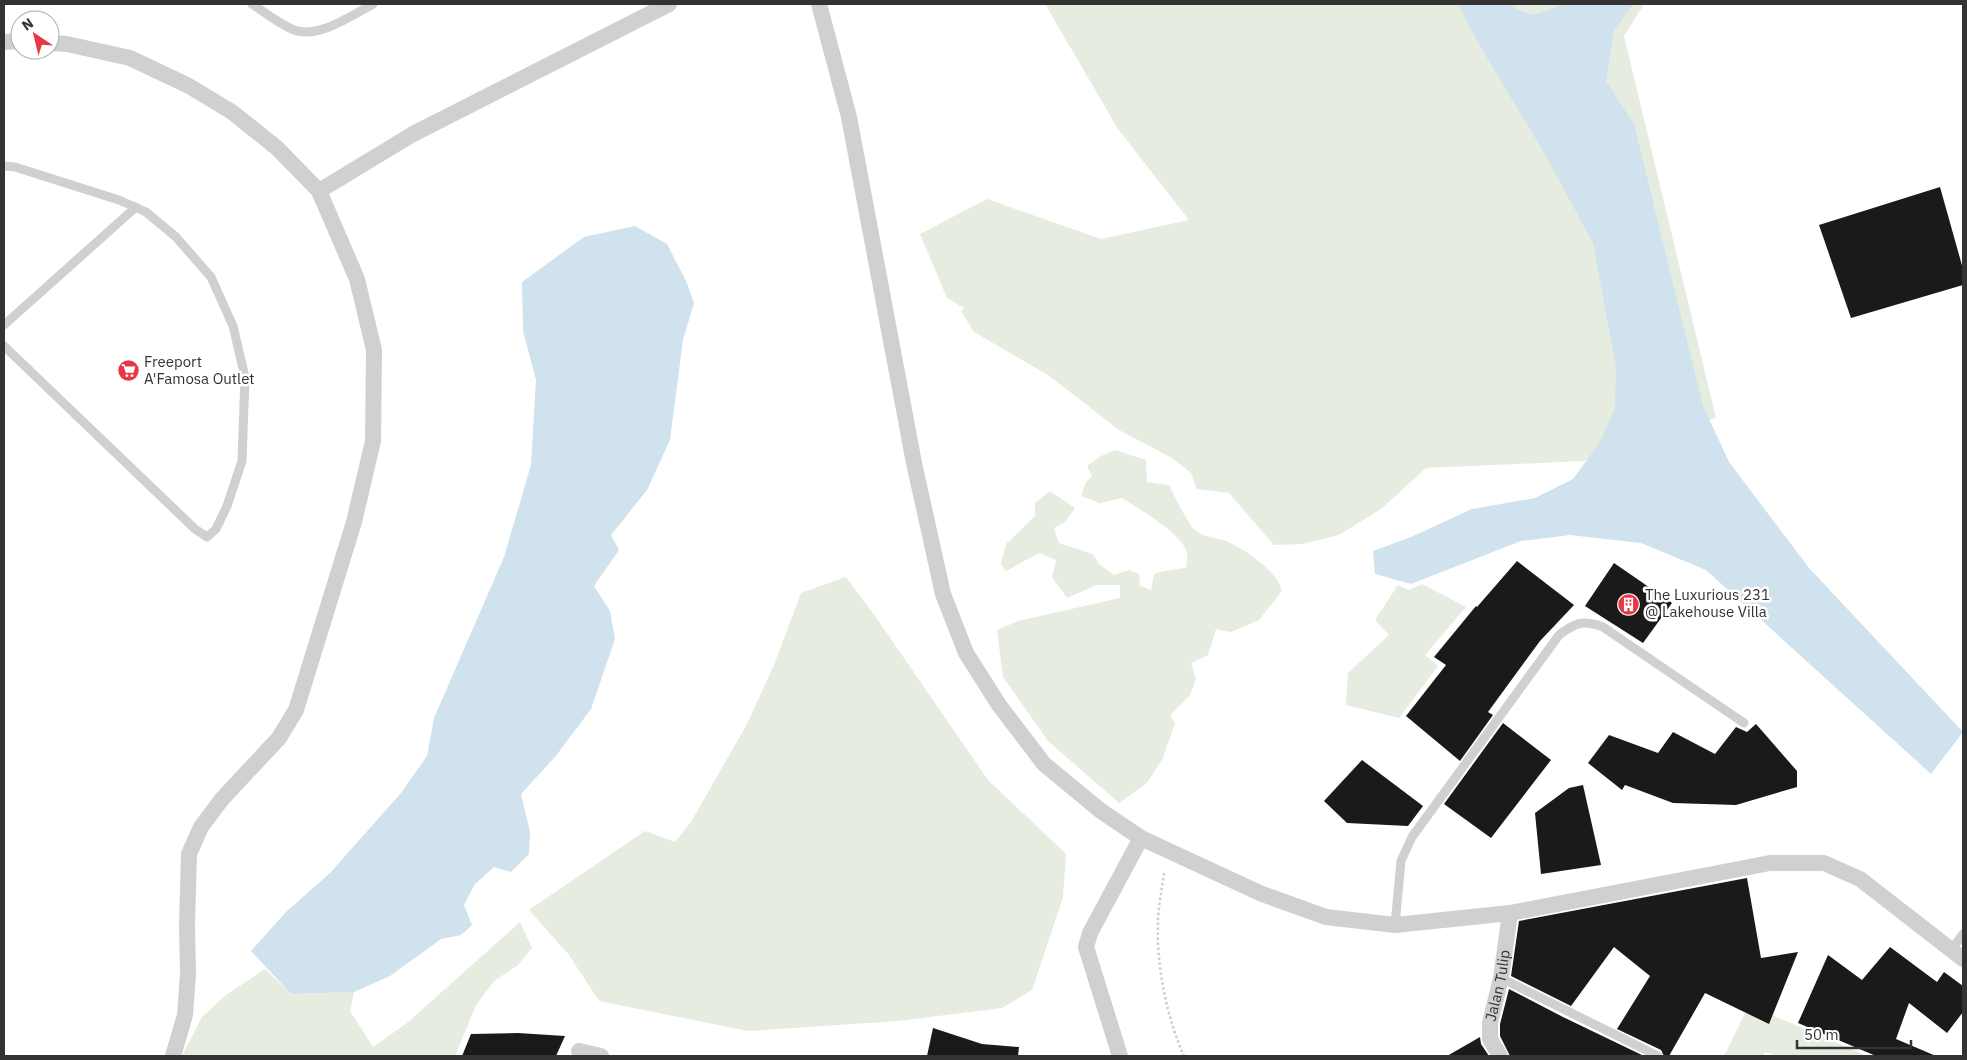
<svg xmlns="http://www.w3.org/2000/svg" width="1967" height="1060" font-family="'IBM Plex Sans',sans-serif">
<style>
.green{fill:#e6ecdf}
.water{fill:#cfe2ee}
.building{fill:#1a1a1a}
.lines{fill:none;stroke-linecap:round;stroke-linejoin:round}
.path{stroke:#cdcdcd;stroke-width:2.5;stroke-dasharray:2.5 2.5;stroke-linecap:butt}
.lane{stroke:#d0d0d0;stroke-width:9}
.street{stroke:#d0d0d0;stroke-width:16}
.labels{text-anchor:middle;stroke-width:5;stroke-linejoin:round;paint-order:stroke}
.poi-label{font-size:15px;fill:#333;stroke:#fff;text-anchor:start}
.street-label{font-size:15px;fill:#333;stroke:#fff}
</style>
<rect width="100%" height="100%" fill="#fff"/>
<g class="green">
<polygon points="1045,4 1644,4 1624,36 1716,418 1584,461 1426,468 1381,509 1339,535 1302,544 1274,545 1229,493 1197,489 1191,473 1172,458 1119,430 1048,375 974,332 961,311 964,308 947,298 920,234 987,199 1101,239 1189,220 1118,129"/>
<path d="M1115,450L1146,460L1147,482L1169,485C1174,495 1188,525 1196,531C1204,537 1217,538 1226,541C1244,549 1277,570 1282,591L1259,620L1231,632L1216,629L1208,655L1191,663L1196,679L1190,695L1170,715L1175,723L1162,760L1146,784L1119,803L1048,741L1003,677L997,630L1018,621L1120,598V585H1096L1067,598L1052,577L1056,560L1039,553L1006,571L1001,564L1006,544L1035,516V503L1050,491L1075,508L1065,522L1054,528L1059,543L1093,554L1099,564L1114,575L1129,570L1139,574L1140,586L1151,590L1154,574L1164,571L1186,568C1186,564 1188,557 1187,553C1183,534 1138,508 1122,498L1100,503L1081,496L1086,482L1092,476L1087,466L1101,456Z"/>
<polygon points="846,577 875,616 988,780 1066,854 1063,897 1032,990 1002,1008 898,1021 748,1031 599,1001 569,955 529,910 645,831 675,842 691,822 747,724 774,665 801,593"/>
<polygon points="1422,584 1466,607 1425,655 1438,666 1399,718 1346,705 1348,673 1389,635 1375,620 1398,585 1409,590"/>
<polygon points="520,922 532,948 517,966 494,981 476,1005 455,1056 182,1056 202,1017 226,995 265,969 291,994 354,992 350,1011 373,1047 407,1023"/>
<polygon points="1749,1005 1867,1056 1778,1056 1765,1052 1763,1056 1724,1056"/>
</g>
<g class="water">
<polygon points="1458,4 1511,4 1516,9 1533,15 1567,4 1633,4 1614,30 1606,81 1634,124 1703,406 1729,462 1809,568 1963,732 1931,774 1706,570 1641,543 1570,535 1521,541 1411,584 1375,574 1373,551 1411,537 1472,509 1535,498 1573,479 1600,442 1615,408 1616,367 1593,243 1546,156 1480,46"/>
<polygon points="635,226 667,244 687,283 694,303 683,340 670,440 647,490 611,535 619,550 594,586 610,611 615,639 591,709 555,757 521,794 530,832 529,854 511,872 494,867 475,884 464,905 472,925 461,935 441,939 390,976 354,992 291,994 251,951 285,913 330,873 401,793 427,756 434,718 504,557 531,465 536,380 523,331 522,282 584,237"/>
</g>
<g class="building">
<polygon points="1940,187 1963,269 1963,285 1851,318 1819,225"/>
<polygon points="1517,561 1574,605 1540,641 1488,712 1493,715 1460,761 1406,716 1446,665 1434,657 1476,606 1477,607"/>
<polygon points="1614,563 1672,603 1643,643 1585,606"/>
<polygon points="1503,723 1551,760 1491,838 1444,804"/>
<polygon points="1756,724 1797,771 1797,787 1736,805 1673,803 1625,785 1622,790 1588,763 1609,735 1658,753 1673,732 1715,754 1736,727 1747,732"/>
<polygon points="1362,760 1423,806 1408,826 1347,823 1324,801"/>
<polygon points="1583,785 1601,865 1541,874 1535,813 1569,788"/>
<polygon points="1747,878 1761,958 1798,952 1769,1024 1705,993 1669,1056 1664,1056 1661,1050 1617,1029 1650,976 1614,947 1571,1006 1511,976 1519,921"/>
<polygon points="1890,947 1937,982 1944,972 1963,986 1963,1012 1947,1033 1909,1003 1896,1039 1936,1056 1876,1056 1798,1023 1828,955 1862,980"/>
<polygon points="1509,989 1563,1017 1644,1056 1510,1056 1500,1036 1500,1024"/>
<polygon points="933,1028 982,1044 1019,1047 1018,1056 927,1056"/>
<polygon points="518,1033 565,1036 556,1056 462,1056 471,1034"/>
<polygon points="1480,1037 1481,1044 1489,1056 1447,1056"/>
</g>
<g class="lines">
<path class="path" d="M1164,873C1162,890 1158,907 1158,923C1156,964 1167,1019 1184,1056"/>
<g class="lane">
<path d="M252,4C264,12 281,25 294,30C318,39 353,15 373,4"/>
<polyline points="4,166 15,167 119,200 146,212 176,237 211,277 233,326 245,377 242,461 227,506 216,529 207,537 195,529 4,346"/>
<polyline points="4,325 136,207"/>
<path d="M1395,925L1401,861L1412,837L1559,635C1576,622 1583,620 1603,627L1744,723"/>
<polyline points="1952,949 1963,934"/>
<polyline points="1501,978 1658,1056"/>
</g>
<g class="street">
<polyline points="819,4 849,117 914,463 943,594 966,653 999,705 1044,764 1101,811 1141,838 1262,894 1326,917 1395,925 1510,913 1770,863 1824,863 1860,879 1963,959"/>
<polyline points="4,42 20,41"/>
<polyline points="50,43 67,44 130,58 189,86 232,112 277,148 319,191 357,279 374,350 373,441 354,522 296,710 279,738 222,799 201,827 189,854 187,926 188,974 185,1015 173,1056"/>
<polyline points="319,191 413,134 669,4"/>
<polyline points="579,1051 601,1056"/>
<polyline points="1120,1056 1086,947 1090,933 1141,838"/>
<path id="s1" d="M1500,1056L1490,1039V1023L1501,978L1510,913"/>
</g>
</g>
<defs>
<symbol id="supermarket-disc" viewBox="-11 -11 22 22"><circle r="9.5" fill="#e63946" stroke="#fff"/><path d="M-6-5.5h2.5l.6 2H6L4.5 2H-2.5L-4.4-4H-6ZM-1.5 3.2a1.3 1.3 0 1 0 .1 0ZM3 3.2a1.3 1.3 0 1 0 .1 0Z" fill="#fff"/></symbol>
<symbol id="building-disc" viewBox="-11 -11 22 22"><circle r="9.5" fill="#e63946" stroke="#fff"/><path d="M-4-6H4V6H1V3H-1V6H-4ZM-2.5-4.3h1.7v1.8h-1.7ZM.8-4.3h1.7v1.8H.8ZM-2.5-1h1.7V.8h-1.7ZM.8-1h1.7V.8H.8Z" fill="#fff"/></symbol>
</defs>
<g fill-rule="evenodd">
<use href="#supermarket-disc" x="116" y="358" width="25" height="25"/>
<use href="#building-disc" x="1616" y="592" width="25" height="25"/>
</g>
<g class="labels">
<g class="poi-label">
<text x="144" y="367">Freeport<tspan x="144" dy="17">A'Famosa Outlet</tspan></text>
<text x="1645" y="600">The Luxurious 231<tspan x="1645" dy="17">@ Lakehouse Villa</tspan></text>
</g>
<g class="street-label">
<text dy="5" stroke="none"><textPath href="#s1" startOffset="74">Jalan Tulip</textPath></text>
</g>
</g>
<rect width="1967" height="1060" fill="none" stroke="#333333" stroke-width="10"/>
<g transform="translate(35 35) rotate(325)"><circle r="24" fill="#ffffff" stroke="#adadad"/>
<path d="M0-4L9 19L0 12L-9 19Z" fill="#e63946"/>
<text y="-8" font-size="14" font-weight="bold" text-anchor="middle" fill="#333333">N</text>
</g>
<path d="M1797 1040v8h114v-8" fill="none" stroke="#333333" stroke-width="2.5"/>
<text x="1804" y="1040" font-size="15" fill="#333333" stroke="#ffffff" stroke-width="4" paint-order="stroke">50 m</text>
</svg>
